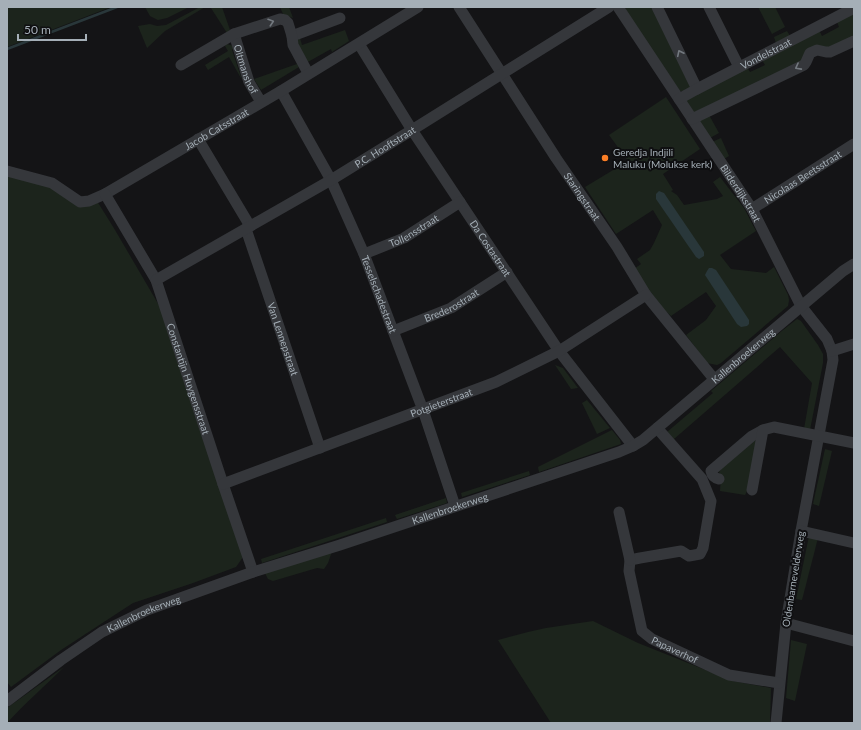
<svg xmlns="http://www.w3.org/2000/svg" width="861" height="730" font-family="Lato,sans-serif">
<style>
.green{fill:#1c241c}
.water{fill:#29373a}
.lines{fill:none;stroke-linecap:round;stroke-linejoin:round}
.stream{stroke:#29373a;stroke-width:2.5}
.minor{stroke:#35373b;stroke-width:11}
.oneway{stroke:#73797f}
.poi-dot{fill:#fb7e26;stroke:#0f0f11;stroke-width:1.5}
.labels{text-anchor:middle;stroke-width:4;stroke-linejoin:round;paint-order:stroke}
.street-label{font-size:10px;fill:#a5afb7;stroke:#0f0f11}
.poi-label{font-size:10px;fill:#a5afb7;stroke:#0f0f11;text-anchor:start}
</style>
<rect width="100%" height="100%" fill="#141416"/>
<g class="green">
<polygon points="7,7 111,7 7,47"/>
<polygon points="145,7 189,7 167,18 158,20 150,16"/>
<polygon points="200,7 205,7 165,31 147,48 138,26 150,24 157,26 166,25"/>
<polygon points="212,7 222,7 230,30 227,33 211,8"/>
<polygon points="280,7 289,7 293,18 283,14"/>
<polygon points="626,7 651,7 666,36 686,78 690,80 690,87 684,91 680,91 624,10 626,9"/>
<polygon points="758,7 775,7 785,27 772,34"/>
<polygon points="854,13 854,39 831,50 820,48 801,64 693,113 687,104 687,100 747,67 750,72 765,65 762,60 819,30 822,36 839,27 837,22"/>
<polygon points="345,30 349,41 332,52 331,49 306,63 297,41 300,38 302,45"/>
<polygon points="787,31 790,36 776,43 774,37"/>
<polygon points="227,44 233,46 234,48 232,50 242,80 229,57 208,70 205,65 228,51 225,46"/>
<polygon points="297,64 299,67 261,90 254,79"/>
<polygon points="666,97 700,149 663,174 673,190 671,191 677,195 684,205 717,199 723,196 713,182 720,177 744,208 756,231 720,255 731,269 766,273 774,267 788,295 789,300 788,306 721,363 717,365 707,363 686,335 706,320 716,306 706,292 671,316 656,302 634,269 641,264 637,259 650,250 654,243 662,225 653,210 616,234 585,187 628,161 609,135"/>
<polygon points="709,115 719,133 710,138 698,120"/>
<polygon points="721,138 729,156 724,159 712,142"/>
<polygon points="7,176 50,186 64,196 97,201 115,230 160,307 243,557 236,567 193,583 133,603 61,650 11,687 7,682"/>
<polygon points="797,319 801,321 818,345 823,354 823,363 810,430 804,429 812,383 780,347 674,439 667,432 713,393 711,391 783,330"/>
<polygon points="555,365 563,368 578,388 571,389"/>
<polygon points="587,400 610,428 597,434 582,403"/>
<polygon points="612,430 620,440 621,444 539,472 538,467"/>
<polygon points="757,439 748,489 745,495 720,491 721,477 719,472 721,469"/>
<polygon points="825,449 832,451 819,506 813,504"/>
<polygon points="529,471 530,475 462,497 461,493"/>
<polygon points="446,498 447,503 397,519 395,515"/>
<polygon points="386,518 387,522 262,563 261,559"/>
<polygon points="809,536 818,538 802,600 796,599"/>
<polygon points="332,551 328,563 324,569 317,568 273,581 268,579 265,573"/>
<polygon points="593,621 638,643 733,681 771,688 770,723 735,723 733,722 731,723 551,723 498,640 528,632 546,628"/>
<polygon points="791,640 807,644 795,701 786,698"/>
<path d="M64,667C45,686 25,703 7,723V708Z"/>
</g>
<g class="water">
<polygon points="659,191 664,193 704,252 704,256 699,259 696,257 656,199 656,194"/>
<polygon points="709,268 712,268 716,270 749,320 749,324 747,326 741,327 737,324 705,275 707,271"/>
</g>
<g class="lines">
<polyline class="stream" points="7,49 117,7"/>
<g class="minor">
<path id="s1" d="M459,7L556,158L617,247L646,295L714,379"/>
<path id="s2" d="M618,7L752,209L801,306L827,339L832,351L833,360L801,531L786,623L776,723"/>
<polyline points="657,7 697,89"/>
<polyline points="709,7 739,67"/>
<path id="s3" d="M234,34L249,82L261,102"/>
<polyline points="292,36 340,18"/>
<path id="s4" d="M359,44L412,130L559,351L633,446"/>
<polyline points="181,65 234,34 280,19 285,20 288,23 292,36 293,45 308,73"/>
<path id="s5" d="M281,91L331,180L364,254L423,410L455,506"/>
<path id="s6" d="M679,99L697,89L854,8"/>
<polyline points="692,119 804,65 806,62 810,53 817,50 826,52 830,52 854,41"/>
<polyline points="198,139 250,226"/>
<path id="s7" d="M7,171L52,183L80,202L89,201L105,194L281,91L418,7"/>
<path id="s8" d="M105,194L156,280L223,484L253,572"/>
<path id="s9" d="M752,209L854,144"/>
<path id="s10" d="M246,229L320,448"/>
<path id="s11" d="M364,254L404,238L460,202"/>
<path id="s12" d="M156,280L331,180L412,130L609,7"/>
<path id="s13" d="M393,331L451,308L507,272"/>
<polyline points="832,351 854,344"/>
<path id="s14" d="M657,428L702,479L711,501L703,548L700,554L689,556L681,551L640,558L630,560L629,571L642,631L652,639L729,675L779,683"/>
<path d="M719,479C714,478 712,476 711,471L752,436L763,430"/>
<path id="s15" d="M223,484L496,382L559,351L646,295"/>
<polyline points="752,490 763,430 774,427 854,443"/>
<polyline points="619,512 630,560"/>
<polyline points="801,531 854,543"/>
<polyline points="786,623 854,641"/>
<path id="s16" d="M7,701L61,660L102,632L147,610L253,572L340,545L619,452L633,446L643,440L843,271L854,264"/>
</g>
</g>
<defs><path id="oneway-chevron" d="M-2-3.5L2.5 0L-2 3.5" fill="none" stroke-width="1.6" stroke-linecap="round" stroke-linejoin="round"/></defs>
<g class="oneway">
<use href="#oneway-chevron" transform="translate(271 22) rotate(-18)"/>
<use href="#oneway-chevron" transform="translate(680 53) rotate(-116)"/>
<use href="#oneway-chevron" transform="translate(798 67) rotate(152)"/>
</g>
<circle class="poi-dot" cx="605" cy="158" r="4"/>
<g class="labels">
<g class="street-label">
<text dy="4" stroke="none"><textPath href="#s6" startOffset="98">Vondelstraat</textPath></text>
<text dy="4" stroke="none"><textPath href="#s3" startOffset="37">Oltmanshof</textPath></text>
<text dy="4" stroke="none"><textPath href="#s7" startOffset="236">Jacob Catsstraat</textPath></text>
<text dy="4" stroke="none"><textPath href="#s12" startOffset="265">P.C. Hooftstraat</textPath></text>
<text dy="4" stroke="none"><textPath href="#s9" startOffset="60">Nicolaas Beetsstraat</textPath></text>
<text dy="4" stroke="none"><textPath href="#s2" startOffset="223">Bilderdijkstraat</textPath></text>
<text dy="4" stroke="none"><textPath href="#s1" startOffset="226">Staringstraat</textPath></text>
<text dy="4" stroke="none"><textPath href="#s11" startOffset="55">Tollensstraat</textPath></text>
<text dy="4" stroke="none"><textPath href="#s4" startOffset="243">Da Costastraat</textPath></text>
<text dy="4" stroke="none"><textPath href="#s5" startOffset="226">Tesselschadestraat</textPath></text>
<text dy="4" stroke="none"><textPath href="#s13" startOffset="64">Brederostraat</textPath></text>
<text dy="4" stroke="none"><textPath href="#s10" startOffset="116">Van Lennepstraat</textPath></text>
<text dy="4" stroke="none"><textPath href="#s16" startOffset="823">Kallenbroekerweg</textPath></text>
<text dy="4" stroke="none"><textPath href="#s8" startOffset="204">Constantijn Huygensstraat</textPath></text>
<text dy="4" stroke="none"><textPath href="#s15" startOffset="233">Potgieterstraat</textPath></text>
<text dy="4" stroke="none"><textPath href="#s16" startOffset="487">Kallenbroekerweg</textPath></text>
<text transform="translate(793 579) rotate(-81)" y="4">Oldenbarnevelderweg</text>
<text dy="4" stroke="none"><textPath href="#s16" startOffset="163">Kallenbroekerweg</textPath></text>
<text dy="4" stroke="none"><textPath href="#s14" startOffset="329">Papaverhof</textPath></text>
</g>
<g class="poi-label">
<text x="613" y="156">Geredja Indjili<tspan x="613" dy="12">Maluku (Molukse kerk)</tspan></text>
</g>
</g>
<rect width="861" height="730" fill="none" stroke="#a5afb7" stroke-width="16"/>
<path d="M18 34v6h68v-6" fill="none" stroke="#a5afb7" stroke-width="2"/>
<text x="24" y="34" font-size="12" fill="#a5afb7" stroke="#0f0f11" stroke-width="3" paint-order="stroke">50 m</text>
</svg>
